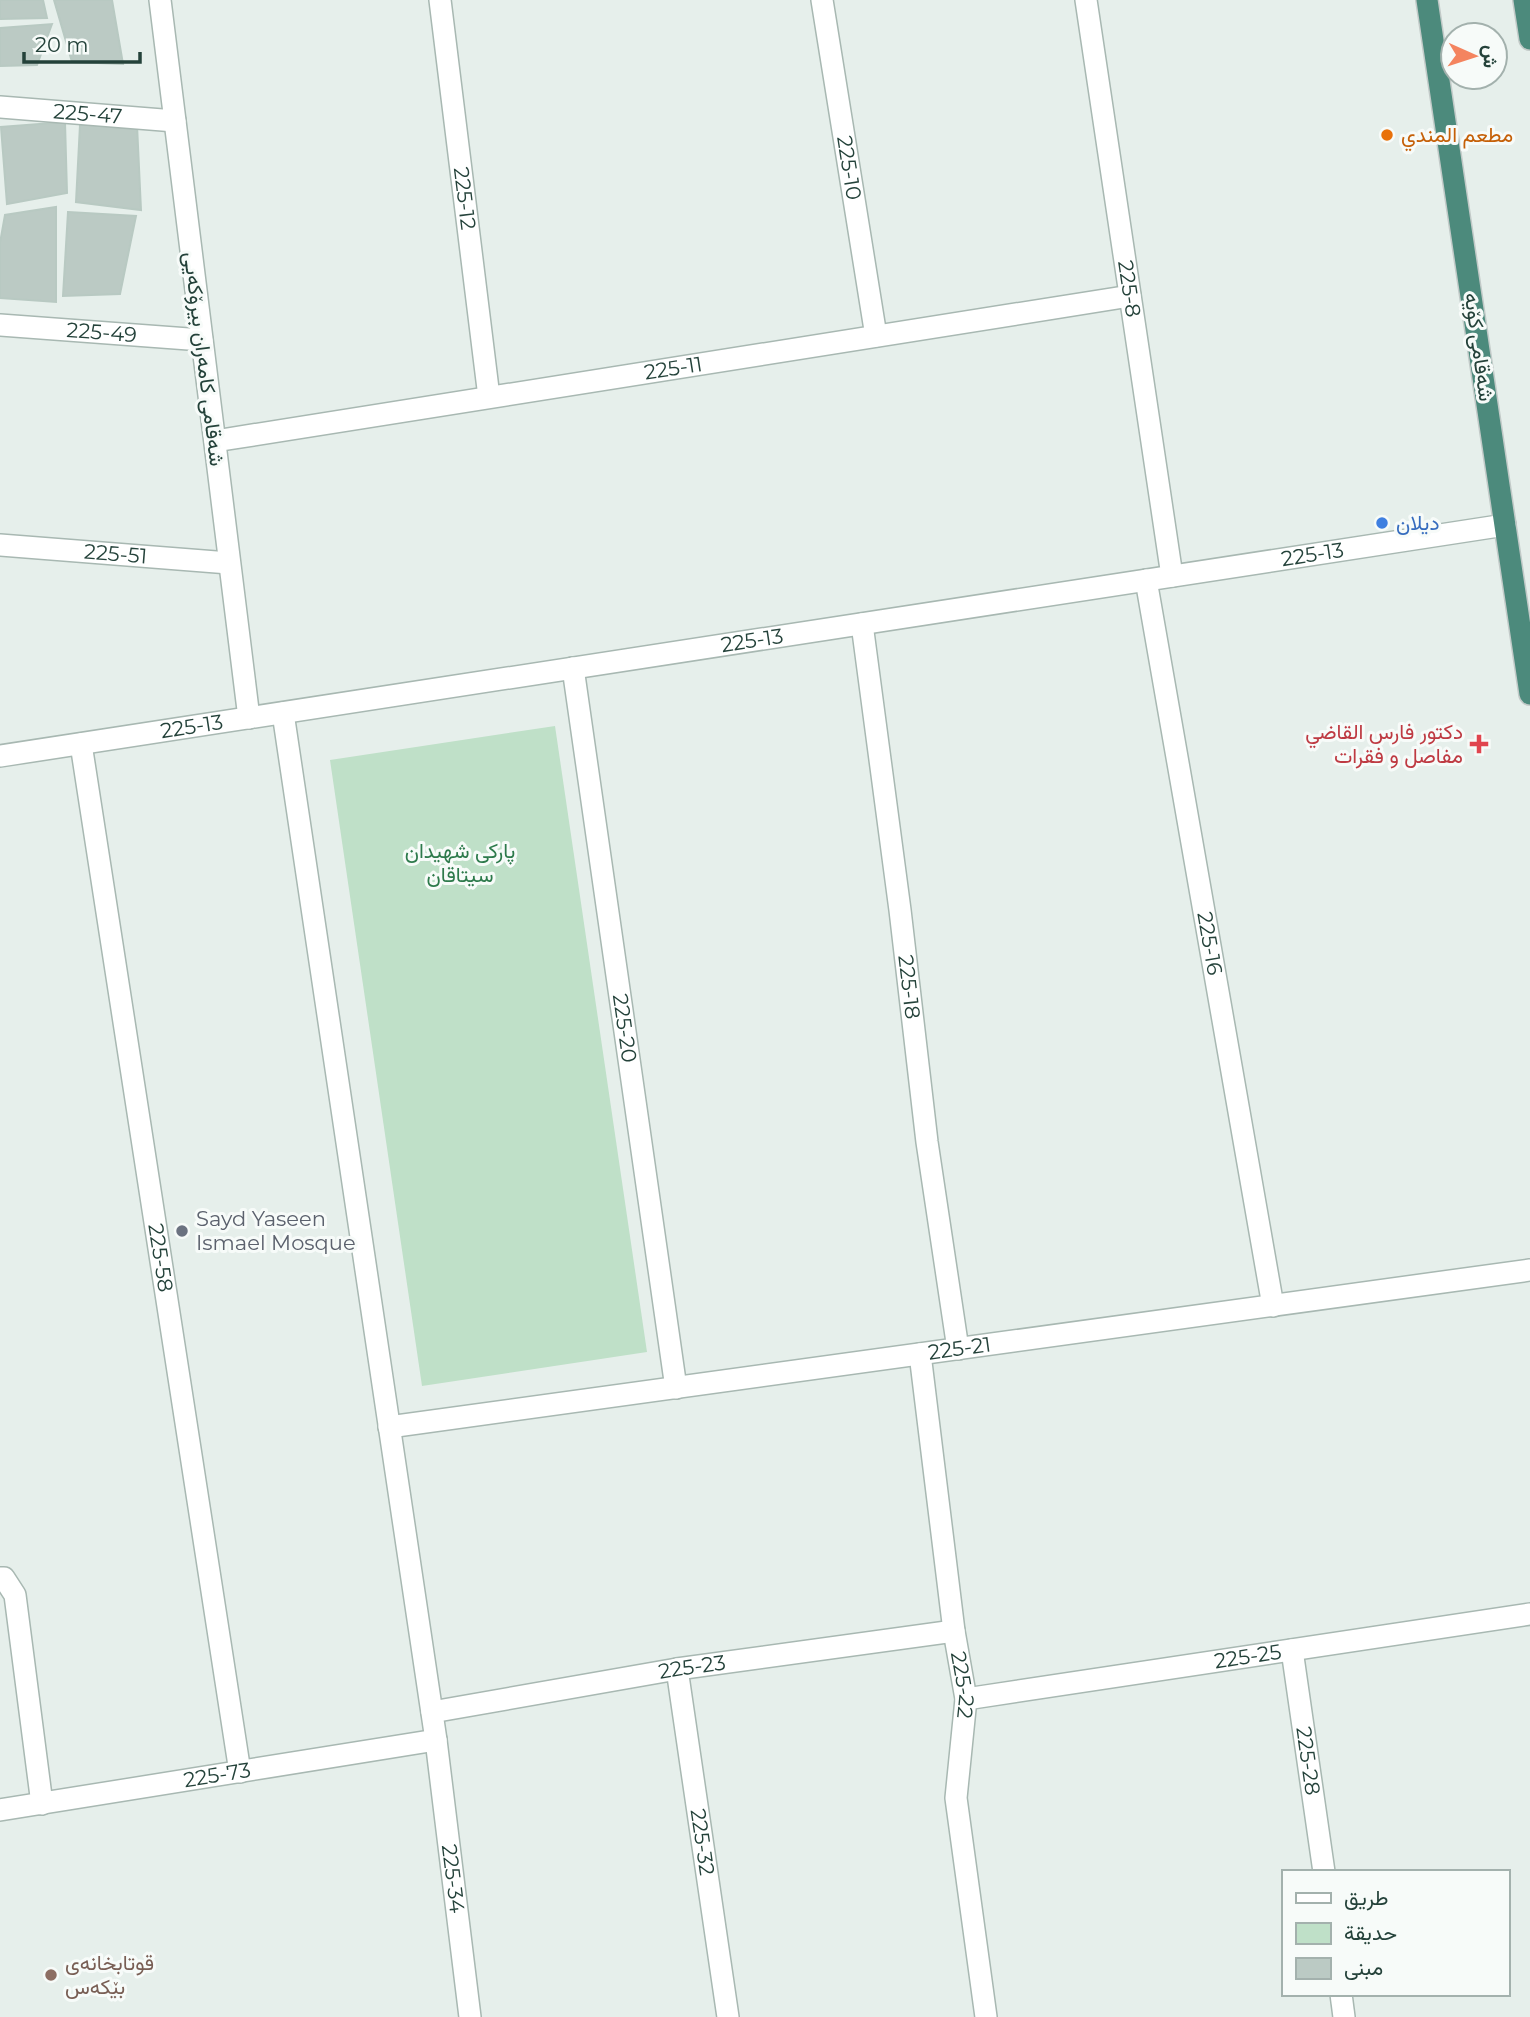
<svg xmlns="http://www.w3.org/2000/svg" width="1530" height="2017" font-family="Montserrat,Vazirmatn,sans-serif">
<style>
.green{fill:#bfe0c8}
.building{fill:#bbcac4;stroke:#b8c9c2;stroke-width:2}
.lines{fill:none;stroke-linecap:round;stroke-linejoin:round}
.minor-casing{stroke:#a8b8b2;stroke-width:24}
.trunk-casing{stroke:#c2cac8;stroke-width:24}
.minor{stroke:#fff;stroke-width:21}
.trunk{stroke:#4c8a7c;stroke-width:21}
.food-dot{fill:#e8710a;stroke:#f7fbf9;stroke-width:2.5}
.shop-dot{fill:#3f7fe0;stroke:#f7fbf9;stroke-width:2.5}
.health-dot{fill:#e0444e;stroke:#f7fbf9;stroke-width:2.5}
.worship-dot{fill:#6b7280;stroke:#f7fbf9;stroke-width:2.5}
.education-dot{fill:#8d6e63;stroke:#f7fbf9;stroke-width:2.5}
.labels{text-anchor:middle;stroke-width:6;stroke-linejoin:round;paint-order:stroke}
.street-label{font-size:21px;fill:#24423a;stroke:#f7fbf9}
.food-label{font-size:21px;fill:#c56008;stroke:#f7fbf9;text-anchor:start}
.shop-label{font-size:21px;fill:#366cbe;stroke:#f7fbf9;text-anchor:start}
.health-label{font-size:21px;fill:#be3a42;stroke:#f7fbf9;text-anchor:end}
.park-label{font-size:21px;fill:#2d7a4b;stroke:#f7fbf9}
.worship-label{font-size:21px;fill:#5b616d;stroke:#f7fbf9;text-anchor:start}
.education-label{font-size:21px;fill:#785e54;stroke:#f7fbf9;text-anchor:start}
</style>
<rect width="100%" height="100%" fill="#e6efeb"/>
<polygon class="green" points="555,726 647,1352 422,1386 330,760"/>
<g class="building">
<polygon points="0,0 43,0 47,18 0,19"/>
<polygon points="54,0 112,0 123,64 72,62"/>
<polygon points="52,24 37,65 0,66 0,28"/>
<polygon points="65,122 67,193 7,204 1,127"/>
<polygon points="80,125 137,125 141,210 76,202"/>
<polygon points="56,207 56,302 0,298 0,243 5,215"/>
<polygon points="68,212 136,216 120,294 63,296"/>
</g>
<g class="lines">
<defs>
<g id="minor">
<polyline points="160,0 249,718"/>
<path id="s1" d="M440,0L489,397"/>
<path id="s2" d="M822,0L876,336"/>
<path id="s3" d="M1086,0L1172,576"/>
<path id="s4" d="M0,107L175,121"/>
<path id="s5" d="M0,325L202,340"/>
<path id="s6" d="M215,441L1130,296"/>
<path id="s7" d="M0,545L229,563"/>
<path id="s8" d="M1146,580L1273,1306"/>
<path id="s9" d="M862,624L900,910L927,1142L958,1349"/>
<path id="s10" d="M573,668L676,1388"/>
<path id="s11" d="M283,713L436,1740L470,2017"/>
<path id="s12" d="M81,744L240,1772"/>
<path id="s13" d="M0,756L1505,525"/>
<path id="s14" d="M920,1354L954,1631L966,1699L956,1798L986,2017"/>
<path id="s15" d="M389,1427L1530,1270"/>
<polyline points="0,1578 4,1578 15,1595 42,1804"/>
<path id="s16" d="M1292,1650L1324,1872"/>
<path id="s17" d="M677,1669L728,2017"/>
<path id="s18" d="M966,1699L1530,1614"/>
<path id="s19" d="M432,1712L677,1669L954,1631"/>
<path id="s20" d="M0,1810L436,1740"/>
<polyline points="1341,1994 1344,2017"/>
</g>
<g id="trunk">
<polyline points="1427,0 1530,694"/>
<polyline points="1524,0 1530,39"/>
</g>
</defs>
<use href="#minor" class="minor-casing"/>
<use href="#trunk" class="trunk-casing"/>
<use href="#minor" class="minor"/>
<use href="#trunk" class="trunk"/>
</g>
<circle class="food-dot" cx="1387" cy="135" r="7"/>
<circle class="shop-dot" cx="1382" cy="523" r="7"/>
<path class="health-dot" d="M1475.5 733.5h7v7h7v7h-7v7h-7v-7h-7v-7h7z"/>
<circle class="worship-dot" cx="182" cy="1231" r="7"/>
<circle class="education-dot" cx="51" cy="1975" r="7"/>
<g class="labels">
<g class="street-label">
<text dy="7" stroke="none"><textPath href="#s4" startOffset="88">225-47</textPath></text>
<text dy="7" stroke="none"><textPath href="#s2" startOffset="170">225-10</textPath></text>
<text dy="7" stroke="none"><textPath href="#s1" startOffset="200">225-12</textPath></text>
<text dy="7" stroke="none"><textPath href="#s3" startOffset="292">225-8</textPath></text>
<text dy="7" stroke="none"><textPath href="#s5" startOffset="102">225-49</textPath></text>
<text transform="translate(1479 347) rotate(82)" y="7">شەقامی کۆیە</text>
<text transform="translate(204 359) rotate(83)" y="7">شه‌قامی كامەران بیرۆكەیی</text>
<text dy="7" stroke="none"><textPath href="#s6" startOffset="464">225-11</textPath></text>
<text dy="7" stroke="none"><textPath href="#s7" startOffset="116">225-51</textPath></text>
<text dy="7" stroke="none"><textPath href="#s13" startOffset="1328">225-13</textPath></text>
<text dy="7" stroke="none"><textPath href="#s13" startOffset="761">225-13</textPath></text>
<text dy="7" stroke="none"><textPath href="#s13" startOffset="194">225-13</textPath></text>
<text dy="7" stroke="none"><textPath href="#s8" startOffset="369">225-16</textPath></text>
<text dy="7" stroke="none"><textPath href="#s9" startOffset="366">225-18</textPath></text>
<text dy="7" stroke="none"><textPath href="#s10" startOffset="364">225-20</textPath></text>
<text dy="7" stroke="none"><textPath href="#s12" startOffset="520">225-58</textPath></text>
<text dy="7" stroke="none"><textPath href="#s15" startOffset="576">225-21</textPath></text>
<text dy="7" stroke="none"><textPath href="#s18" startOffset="285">225-25</textPath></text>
<text dy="7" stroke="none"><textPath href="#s19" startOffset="264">225-23</textPath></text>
<text dy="7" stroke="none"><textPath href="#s14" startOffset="334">225-22</textPath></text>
<text dy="7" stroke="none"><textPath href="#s16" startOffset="112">225-28</textPath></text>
<text dy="7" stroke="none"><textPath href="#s20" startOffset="220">225-73</textPath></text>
<text dy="7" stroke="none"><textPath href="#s17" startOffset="175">225-32</textPath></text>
<text dy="7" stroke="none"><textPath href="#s11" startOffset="1178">225-34</textPath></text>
</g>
<g class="food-label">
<text x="1401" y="142">مطعم المندي</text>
</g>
<g class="shop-label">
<text x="1396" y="530">دیلان</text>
</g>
<g class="health-label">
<text x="1463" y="739">دكتور فارس القاضي<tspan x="1463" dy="24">مفاصل و فقرات</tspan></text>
</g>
<g class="park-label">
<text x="460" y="858">پارکی شهیدان<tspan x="460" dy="24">سیتاقان</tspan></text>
</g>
<g class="worship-label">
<text x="196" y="1226">Sayd Yaseen<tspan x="196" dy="24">Ismael Mosque</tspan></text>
</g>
<g class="education-label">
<text x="65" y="1970">قوتابخانەی<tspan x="65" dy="24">بێكه‌س</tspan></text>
</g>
</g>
<rect x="1282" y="1870" width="228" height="126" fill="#f7fbf9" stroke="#a3b1ad" stroke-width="2"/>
<rect x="1296" y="1893" width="35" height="10" fill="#ffffff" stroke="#a3b1ad" stroke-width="2"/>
<text x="1344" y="1905" font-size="21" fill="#24423a">طريق</text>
<rect x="1296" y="1923" width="35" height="21" fill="#bfe0c8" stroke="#a3b1ad" stroke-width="2"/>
<text x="1344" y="1940" font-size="21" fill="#24423a">حديقة</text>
<rect x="1296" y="1958" width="35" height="21" fill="#bbcac4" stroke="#a3b1ad" stroke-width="2"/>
<text x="1344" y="1975" font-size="21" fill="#24423a">مبنى</text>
<g transform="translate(1474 56) rotate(93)"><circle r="33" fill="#f7fbf9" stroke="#a3b1ad" stroke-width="2"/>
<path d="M0-5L12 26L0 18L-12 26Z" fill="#f4845f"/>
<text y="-10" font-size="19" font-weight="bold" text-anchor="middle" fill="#24423a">ش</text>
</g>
<path d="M24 52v10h116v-10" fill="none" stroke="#24423a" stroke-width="3.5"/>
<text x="35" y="52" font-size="21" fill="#24423a" stroke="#f7fbf9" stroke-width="5" paint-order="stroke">20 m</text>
</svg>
